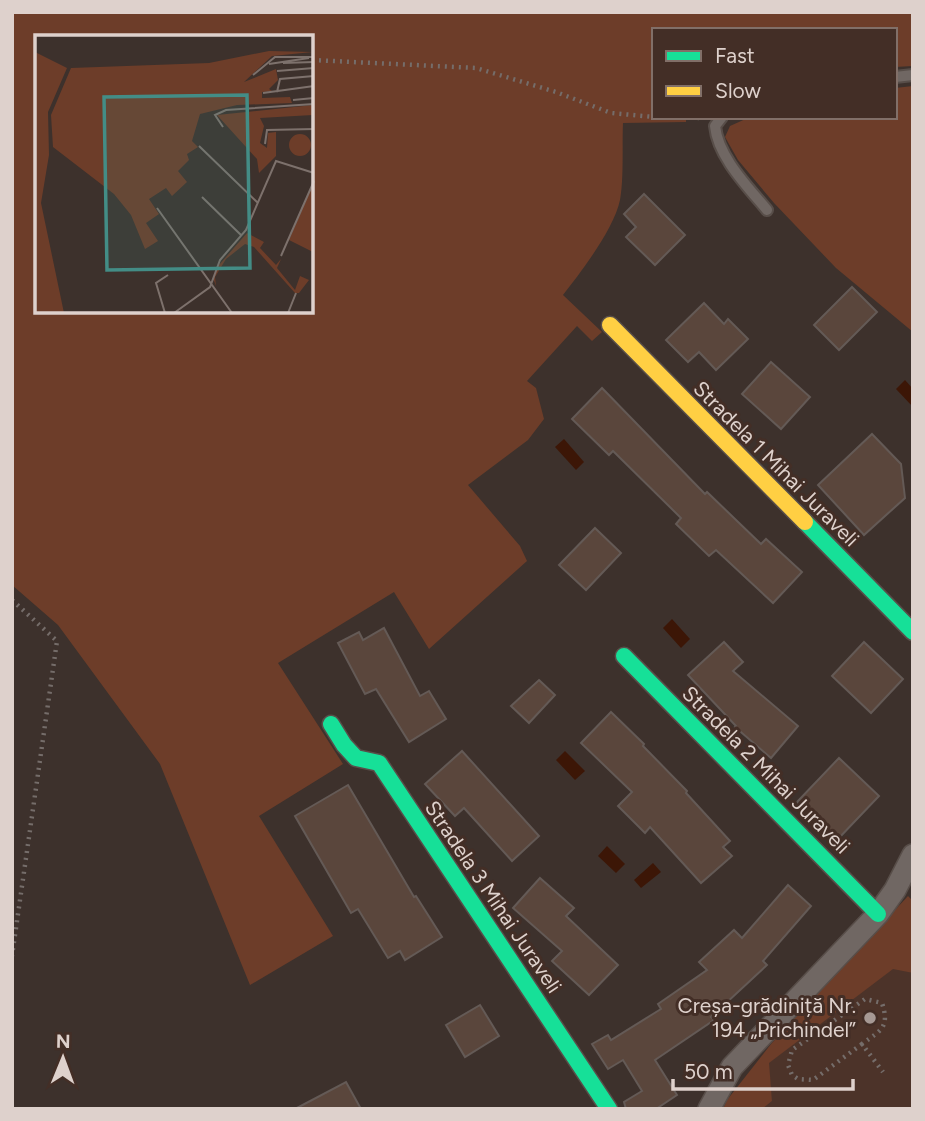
<svg xmlns="http://www.w3.org/2000/svg" width="925" height="1121" font-family="Figtree,sans-serif">
<style>
.built{fill:#4c3329}
.green{fill:#6d3d29;fill-rule:evenodd}
.water{fill:#3c1606}
.building{fill:#5a463c;stroke:#645a56;stroke-width:2}
.lines{fill:none;stroke-linecap:round;stroke-linejoin:round}
.lane-casing{stroke:#584e49;stroke-width:14}
.street-casing{stroke:#584e49;stroke-width:24}
.fast-casing{stroke:#584e49;stroke-width:19}
.slow-casing{stroke:#584e49;stroke-width:19}
.path{stroke:#756d6a;stroke-width:4.5;stroke-dasharray:2 5;stroke-linecap:butt}
.lane{stroke:#706763;stroke-width:10}
.street{stroke:#706763;stroke-width:21}
.fast{stroke:#16e098;stroke-width:16}
.slow{stroke:#ffcf43;stroke-width:16}
.poi-dot{fill:#a69994;stroke:#432e26;stroke-width:2.5}
.labels{text-anchor:middle;stroke-width:6;stroke-linejoin:round;paint-order:stroke}
.street-label{font-size:21px;fill:#ded1cc;stroke:#432e26}
.poi-label{font-size:21px;fill:#ded1cc;stroke:#432e26;text-anchor:end}
.inset-road{fill:none;stroke:#7d716c;stroke-width:2}
.view{fill:#438d86;fill-opacity:0.15;stroke:#438d86;stroke-width:3.5}
.inset-edge{fill:none;stroke:#ded1cc;stroke-width:3.5}
</style>
<rect width="100%" height="100%" fill="#3d312c"/>
<polygon class="built" points="893,968 913,973 913,1109 762,1109 772,1101 768,1063"/>
<g class="green">
<path d="M12,12H913V66L895,67V30H654V117H686V122L623,123C622,145 624,179 620,200C614,229 581,272 563,295L602,332L592,341L577,326L527,381L536,388L544,419L528,440L468,485L520,546L527,561L429,649L394,592L278,663L343,764L259,816L333,936L250,985L160,764L58,625L12,585ZM37,37H312V312H37Z"/>
<polygon points="913,86 913,332 836,268 774,203 738,160 725,137 730,126 750,117 895,117 895,88"/>
<polygon points="908,896 913,901 913,973 893,969 769,1063 772,1101 762,1109 723,1109 727,1100 771,1044"/>
</g>
<g class="water">
<polygon points="905,380 913,389 913,407 896,389"/>
<polygon points="564,439 584,462 576,470 555,447"/>
<polygon points="672,619 690,639 681,648 663,628"/>
<polygon points="565,751 585,771 575,780 556,760"/>
<polygon points="607,846 625,864 616,873 598,856"/>
<polygon points="653,863 661,872 641,888 634,880"/>
</g>
<g class="building">
<polygon points="644,194 685,235 655,265 626,237 636,227 624,214"/>
<polygon points="852,287 877,312 839,350 814,325"/>
<polygon points="704,303 724,324 728,319 748,339 716,370 699,352 688,362 666,340"/>
<polygon points="771,362 810,397 781,429 742,394"/>
<polygon points="602,388 705,494 707,492 761,544 766,539 802,572 773,603 716,550 709,556 676,524 681,518 613,451 609,455 572,419"/>
<polygon points="872,434 901,464 905,498 864,535 818,485"/>
<polygon points="595,528 621,553 586,590 559,565"/>
<polygon points="384,628 420,696 429,691 446,719 409,742 376,689 365,694 338,643 359,632 363,640"/>
<polygon points="724,642 743,662 733,671 798,726 771,758 735,727 736,726 688,675"/>
<polygon points="864,642 903,679 871,713 832,676"/>
<polygon points="539,680 555,695 529,723 511,706"/>
<polygon points="611,712 644,744 643,746 687,791 686,793 730,841 723,847 732,856 701,883 650,827 645,833 618,806 632,792 581,743"/>
<polygon points="462,751 539,836 512,861 464,808 455,816 425,784"/>
<polygon points="839,758 879,796 837,840 797,802"/>
<polygon points="348,785 414,897 416,896 442,937 405,960 400,951 388,958 358,909 351,913 295,816"/>
<polygon points="540,878 574,908 566,916 618,965 589,995 552,961 562,951 513,908"/>
<polygon points="788,885 811,906 763,961 767,965 711,1017 714,1020 655,1060 677,1095 656,1109 626,1109 624,1102 642,1091 623,1060 608,1069 592,1044 608,1035 611,1040 661,1009 658,1004 707,970 699,962 734,930 742,938"/>
<polygon points="480,1005 499,1036 465,1057 446,1025"/>
<polygon points="346,1082 361,1109 295,1109"/>
</g>
<g class="lines">
<defs>
<g id="lane">
<polyline points="895,77 913,75"/>
<path d="M722,117L715,126C718,157 748,187 767,210"/>
</g>
<polyline id="street" points="709,1109 732,1067 878,914 895,890 913,855"/>
<g id="fast">
<polyline points="805,522 913,632"/>
<polyline points="624,656 878,914"/>
<polyline points="331,724 344,745 356,758 379,763 609,1109"/>
</g>
<polyline id="slow" points="610,325 805,522"/>
</defs>
<use href="#lane" class="lane-casing"/>
<use href="#street" class="street-casing"/>
<use href="#fast" class="fast-casing"/>
<use href="#slow" class="slow-casing"/>
<g class="path">
<polyline points="312,60 476,68 556,92 611,113 654,117"/>
<polyline points="655,117 703,118"/>
<polyline points="12,600 57,641 12,956"/>
<path d="M862,1044L813,1080L798,1079L792,1075L788,1065L792,1050L865,999L882,1003C890,1028 881,1030 862,1044L883,1072"/>
</g>
<use href="#lane" class="lane"/>
<use href="#street" class="street"/>
<use href="#fast" class="fast"/>
<use href="#slow" class="slow"/>
</g>
<circle class="poi-dot" cx="870" cy="1018" r="7"/>
<g class="labels">
<g class="street-label">
<text transform="translate(776 464) rotate(45)" y="7">Stradela 1 Mihai Juraveli</text>
<text transform="translate(766 770) rotate(45)" y="7">Stradela 2 Mihai Juraveli</text>
<text transform="translate(493 897) rotate(56)" y="7">Stradela 3 Mihai Juraveli</text>
</g>
<g class="poi-label">
<text x="856" y="1013">Creșa-grădiniță Nr.<tspan x="856" dy="24">194 „Prichindel”</tspan></text>
</g>
</g>
<g transform="translate(35 35)">
<rect width="278" height="278" fill="#3d312c"/>
<path d="M234,16L278,17L237,21L209,47L241,34L243,45L234,54L237,56L227,57V63L255,62L257,68L202,70L165,79L157,106L163,112L152,119L154,125L143,136L152,147L137,161L131,153L114,164L124,179L111,188L123,206L110,214L96,180L79,159L18,112L16,80L36,33L174,28ZM0,17L32,33L13,77L14,120L6,168L29,278H0ZM278,70V80L225,83L229,91L225,108L232,113L233,98L241,97V121L224,138L222,124L182,80ZM254 110a11 11 0 1 1 22 0a11 11 0 1 1-22 0ZM278,149V217L254,205ZM212,198L229,207L225,213L241,230L246,224L242,233L260,255L265,241L274,245L264,258H260L219,212L210,209L191,224L180,242L181,251L178,243L184,230Z" fill="#6d3d29"/>
<path class="inset-road" d="M248,28L279,27M234,29L274,23M242,36L279,33M218,40L240,22H279M242,57L245,44L279,41M228,58L279,51M258,65L279,63M188,92L180,80L191,75L279,69M230,109L232,95L279,94M164,111L223,168M167,162L207,201M122,173L197,278M246,221L279,146M130,278L121,248L133,240M139,278L175,252L185,225L211,195L241,126L279,138M253,278L261,258"/>
<path class="view" d="M212,60L215,233L72,235L69,62Z"/>
<rect width="278" height="278" class="inset-edge"/>
</g>
<rect width="925" height="1121" fill="none" stroke="#ded1cc" stroke-width="28"/>
<rect x="652" y="28" width="245" height="91" fill="#432e26" stroke="#816f68" stroke-width="2"/>
<rect x="666" y="51" width="35" height="10" fill="#16e098" stroke="#816f68" stroke-width="2"/>
<text x="715" y="63" font-size="21" fill="#ded1cc">Fast</text>
<rect x="666" y="86" width="35" height="10" fill="#ffcf43" stroke="#816f68" stroke-width="2"/>
<text x="715" y="98" font-size="21" fill="#ded1cc">Slow</text>
<g transform="translate(63 1058) rotate(1)" stroke="#432e26" stroke-width="5" paint-order="stroke">
<path d="M0-5L12 26L0 18L-12 26Z" fill="#ded1cc"/>
<text y="-10" font-size="19" font-weight="bold" text-anchor="middle" fill="#ded1cc">N</text>
</g>
<path d="M673 1079v10h180v-10" fill="none" stroke="#ded1cc" stroke-width="3.5"/>
<text x="684" y="1079" font-size="21" fill="#ded1cc" stroke="#432e26" stroke-width="5" paint-order="stroke">50 m</text>
</svg>
